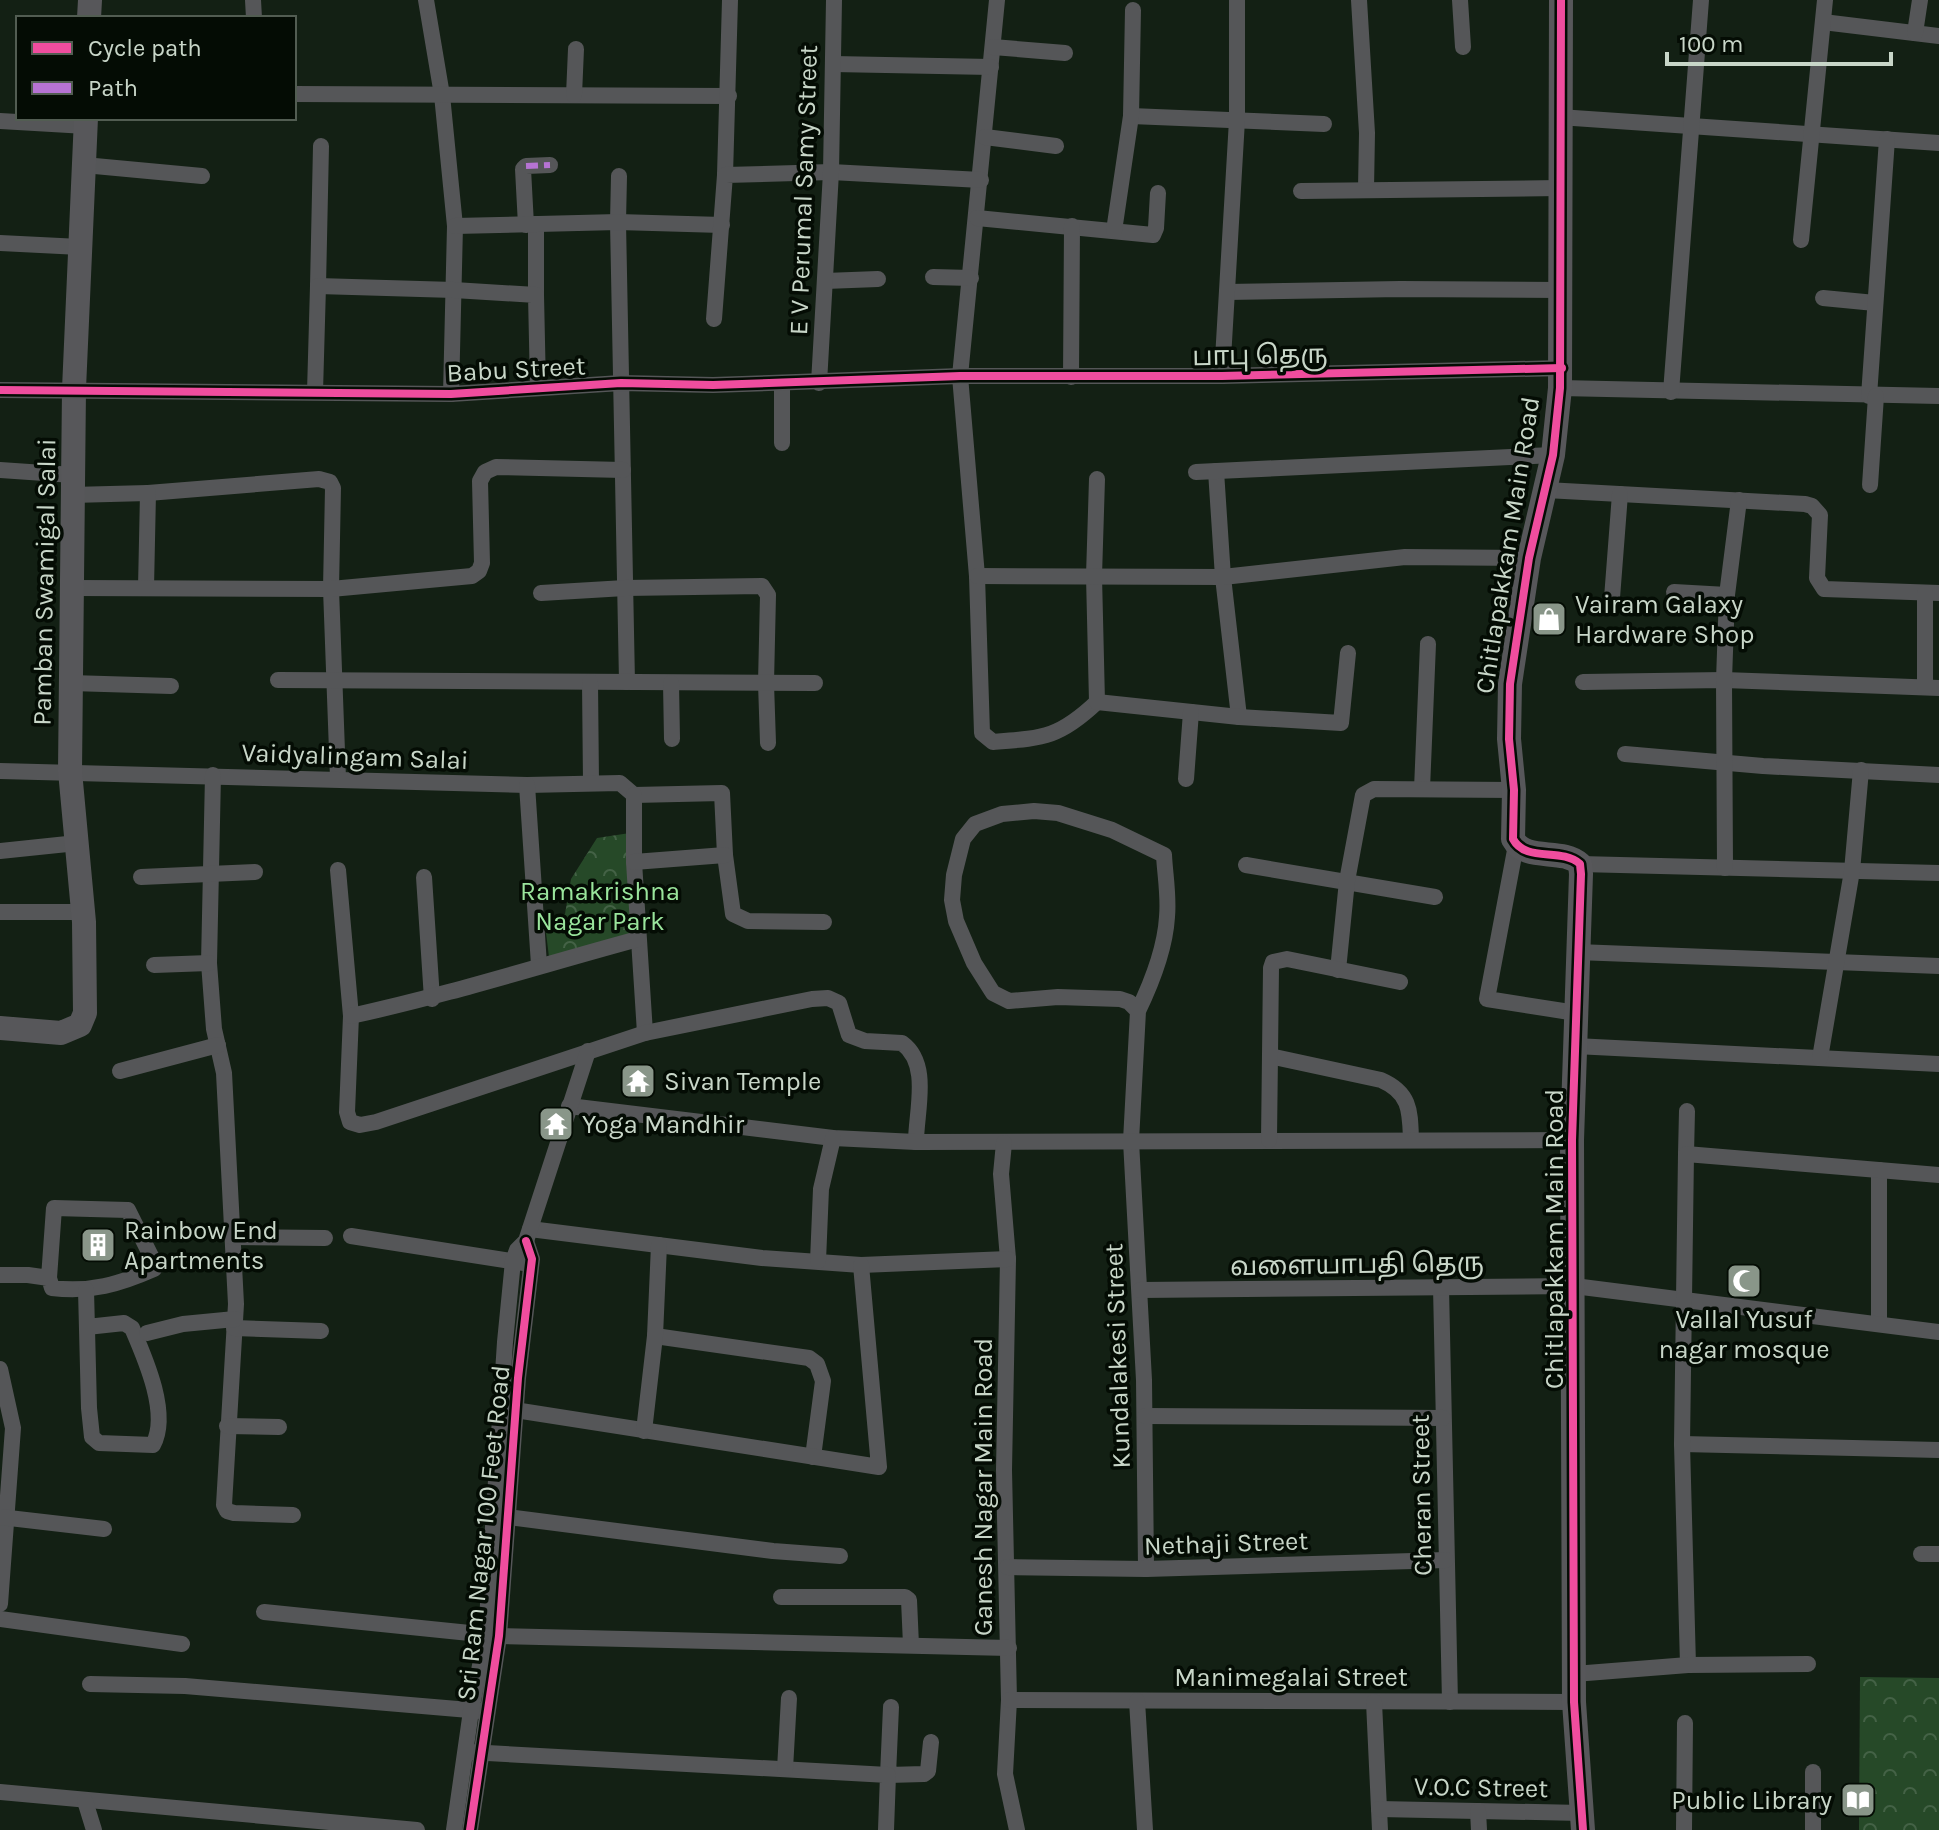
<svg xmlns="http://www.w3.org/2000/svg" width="1939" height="1830" font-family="Karla,'Noto Sans Tamil',sans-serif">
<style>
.forest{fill:url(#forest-crowns)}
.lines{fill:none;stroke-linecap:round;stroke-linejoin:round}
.street{stroke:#555658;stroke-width:16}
.secondary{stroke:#57575a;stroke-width:24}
.quiet{stroke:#b673d3;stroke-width:6;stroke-dasharray:12 6;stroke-linecap:butt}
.cycleway-casing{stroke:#040c04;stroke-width:13}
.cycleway{stroke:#ef4d9e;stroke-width:8}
.labels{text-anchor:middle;stroke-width:7;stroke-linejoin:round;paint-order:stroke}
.street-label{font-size:26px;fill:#c8d6c8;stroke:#040c04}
.poi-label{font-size:26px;fill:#c8d6c8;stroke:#040c04;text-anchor:start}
.park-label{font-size:26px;fill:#9ae59c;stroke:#040c04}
</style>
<defs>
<pattern id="forest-crowns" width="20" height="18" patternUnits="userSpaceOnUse" patternTransform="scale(2)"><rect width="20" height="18" fill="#264928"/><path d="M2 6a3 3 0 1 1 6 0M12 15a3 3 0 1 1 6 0" fill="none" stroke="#446246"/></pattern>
</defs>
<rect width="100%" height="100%" fill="#132014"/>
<g class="forest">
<polygon points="630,833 635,932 549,957 544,916 565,914 571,879 597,838"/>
<polygon points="1860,1677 1939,1678 1939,1830 1859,1830"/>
</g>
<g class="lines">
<g class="street">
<polyline points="253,0 254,18"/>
<polyline points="426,0 442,95 455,226 451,394"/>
<path d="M997,0L960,376L977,576L982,733L993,742C1043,738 1059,738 1097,702"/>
<polyline points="1359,0 1367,133 1366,189"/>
<polyline points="1460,0 1463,47"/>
<polyline points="1823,22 1939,36"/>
<polyline points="1915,33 1920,0"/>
<polyline points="993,47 1065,53"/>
<polyline points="833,64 991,67"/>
<polyline points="294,94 729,96"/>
<polyline points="574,95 576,49"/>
<polyline points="1131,116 1324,124"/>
<polyline points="1559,117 1939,143"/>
<polyline points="0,121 86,126"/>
<polyline points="985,137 1056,146"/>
<polyline points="84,165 202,176"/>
<polyline points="725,175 730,0"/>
<polyline points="619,176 618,222 627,682"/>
<polyline points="1301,191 1560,188"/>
<polyline points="977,218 1153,235 1156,228 1158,193"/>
<polyline points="536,224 536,295"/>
<polyline points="526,225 523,169 526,166 550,165"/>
<polyline points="455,226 618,222 722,225"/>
<polyline points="1114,231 1131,116 1133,10"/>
<polyline points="1801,240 1825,0"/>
<polyline points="0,243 80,247"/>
<polyline points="933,277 971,278"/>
<polyline points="825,281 878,279"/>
<polyline points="318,286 321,146"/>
<polyline points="1227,292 1400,289 1561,290"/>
<polyline points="1823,298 1875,303"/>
<polyline points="714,319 725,175 831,172 981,180"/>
<polyline points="1222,376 1237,120 1237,0"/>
<polyline points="1071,377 1072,226"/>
<polyline points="819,383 831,172 834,0"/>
<polyline points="782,384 782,443"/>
<polyline points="1560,388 1939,396"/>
<polyline points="0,390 451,394 621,383 713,385 960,376 1222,376 1562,368"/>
<polyline points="315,392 318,286 454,290 536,295 538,388"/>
<polyline points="1671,392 1701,0"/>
<polyline points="1869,396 1887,139"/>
<polyline points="0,470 73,475"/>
<polyline points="1216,471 1223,577 1239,717"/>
<polyline points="1196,472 1553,455"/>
<polyline points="1097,479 1094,576 1097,702 1239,717 1341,723 1348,653"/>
<polyline points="1870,485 1876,396"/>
<polyline points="1546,490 1805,504 1812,506 1820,515 1817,578 1824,589 1939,593"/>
<polyline points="148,493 319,479 330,482 333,488 331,589 338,778"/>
<polyline points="72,495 148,493 146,588"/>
<polyline points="977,576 1223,577 1405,557 1529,558"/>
<polyline points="73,588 331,589 472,576 479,571 482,563 480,481 485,472 496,467 623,470"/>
<polyline points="1674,592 1727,595"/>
<polyline points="541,593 625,588 762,586 768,595 766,683 768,743"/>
<polyline points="1612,598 1620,494"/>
<polyline points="278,680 815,683"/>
<polyline points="590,682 591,783"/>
<polyline points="1583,682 1724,680 1939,688"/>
<polyline points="71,683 171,686"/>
<polyline points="671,683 672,739"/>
<polyline points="1925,687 1925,593"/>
<polyline points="1625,754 1763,766 1939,775"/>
<polyline points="0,771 527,785 620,783 634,795"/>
<polyline points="213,775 209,963 214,1029 224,1073 236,1304 224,1505 227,1511 234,1513 293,1515"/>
<polyline points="1186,779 1191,712"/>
<polyline points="527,785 539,965"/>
<polyline points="1422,789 1428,644"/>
<polyline points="634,795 722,793 725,855 733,914 748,921 824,922"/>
<polyline points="634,795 634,862 645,1033"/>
<polyline points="1516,845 1487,999 1576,1013"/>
<polyline points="0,851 77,843"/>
<polyline points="634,862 725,855"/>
<polyline points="1580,864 1939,873"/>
<polyline points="1246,865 1435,897"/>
<polyline points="1725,868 1724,680 1727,595 1739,500"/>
<path d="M338,870L351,1016L347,1112L350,1122L360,1125L376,1122L645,1033L812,999L828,998L839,1003L849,1035L865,1041L902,1043C931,1064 916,1111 916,1142"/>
<polyline points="141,877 255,872"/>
<polyline points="424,877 432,999"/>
<polyline points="0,912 83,912"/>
<polyline points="1577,952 1939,966"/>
<polyline points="154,965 209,963"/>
<polyline points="1338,970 1347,881 1363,795 1374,789 1514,790"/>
<path d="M1138,1011C1152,982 1165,950 1167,917C1169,896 1165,875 1164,855L1112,830L1058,813L1034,811L1002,814L975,824L963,839L954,875L952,900L956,921L974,963L993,993L1009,1001L1058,997L1120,999L1129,1002L1138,1011L1131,1141L1144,1380L1146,1569"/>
<path d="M351,1016C448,995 542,965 638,939"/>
<polyline points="1575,1046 1939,1064"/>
<path d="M1270,1056L1381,1080C1411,1093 1410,1112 1411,1140"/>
<polyline points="1820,1058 1852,871 1861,770"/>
<polyline points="120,1071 218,1045"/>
<polyline points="569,1106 833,1138 916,1142 1572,1140"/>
<polyline points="1269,1140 1271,968 1273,962 1287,959 1400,982"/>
<polyline points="1004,1143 1001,1174 1008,1259 1004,1470 1009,1700 1005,1774 1017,1830"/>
<polyline points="1686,1154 1687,1111"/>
<polyline points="1879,1170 1879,1324"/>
<polyline points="530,1229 762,1258 861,1265 1008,1259"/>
<polyline points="351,1236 524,1263"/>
<polyline points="232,1237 325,1238"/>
<polyline points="818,1261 821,1189 833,1138"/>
<path d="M0,1275H28L49,1278L54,1208L128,1210L155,1264L154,1269C120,1284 90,1293 52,1288L49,1278"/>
<polyline points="1441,1287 1450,1702"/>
<path d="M86,1290L89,1408L92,1437L99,1443L153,1445C170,1414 145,1358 132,1328L124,1323L87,1327"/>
<polyline points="1140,1290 1574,1286 1939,1332"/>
<polyline points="234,1328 321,1331"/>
<polyline points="147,1333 183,1324 235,1319"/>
<polyline points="655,1336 809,1358 817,1364 823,1381 813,1457"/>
<polyline points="0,1369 13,1428 0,1604"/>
<polyline points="508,1409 879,1467 861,1265"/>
<polyline points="1145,1416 1443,1418"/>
<polyline points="227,1426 279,1427"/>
<polyline points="644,1431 655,1336 659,1245"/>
<polyline points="1682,1444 1939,1450"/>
<polyline points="500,1516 773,1551 840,1556"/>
<polyline points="0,1517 104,1529"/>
<polyline points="1921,1554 1939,1554"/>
<polyline points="1007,1567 1146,1569 1446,1560"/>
<polyline points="781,1597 905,1597 909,1600 911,1645"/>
<polyline points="264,1612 499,1636 1009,1648"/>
<polyline points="0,1619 182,1644"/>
<polyline points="1688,1665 1682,1444 1686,1154 1939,1175"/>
<polyline points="1574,1674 1688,1665 1808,1664"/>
<polyline points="90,1684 185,1686 481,1711"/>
<polyline points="1009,1700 1574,1702"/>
<polyline points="1137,1701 1145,1830"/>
<polyline points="1374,1702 1380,1830"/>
<polyline points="891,1707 888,1775 924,1774 928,1771 931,1742"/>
<polyline points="469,1752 888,1775 886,1830"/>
<polyline points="785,1769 789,1698"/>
<polyline points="0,1792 417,1830"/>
<polyline points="85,1801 94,1830"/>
<polyline points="1379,1809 1582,1813"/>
<polyline points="1478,1811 1479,1830"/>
<polyline points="454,1830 471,1711 486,1635 505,1342 513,1261 517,1250 526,1241 588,1051"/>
<polyline points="470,1830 499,1636 518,1378 532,1259 526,1241"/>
<polyline points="1684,1830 1685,1723"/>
<polyline points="1813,1830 1813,1772"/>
</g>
<g class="secondary">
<path d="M1561,0L1560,388L1553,455L1529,558L1510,684L1509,739L1514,790L1513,839C1526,863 1561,847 1580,864L1581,874L1572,1140L1574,1702L1583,1830"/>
<polyline points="89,18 90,0"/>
<polyline points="0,1028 61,1033 80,1025 85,1013 84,922 70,771 74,389 86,118"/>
</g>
<polyline class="quiet" points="526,166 550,165"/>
<defs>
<g id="cycleway">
<path d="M1561,0L1560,388L1553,455L1529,558L1510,684L1509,739L1514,790L1513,839C1526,863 1561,847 1580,864L1581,874L1572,1140L1574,1702L1583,1830"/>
<polyline points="0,390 451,394 621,383 713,385 960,376 1222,376 1562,368"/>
<polyline points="470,1830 499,1636 518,1378 532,1259 526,1241"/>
</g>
</defs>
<use href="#cycleway" class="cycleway-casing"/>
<use href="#cycleway" class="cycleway"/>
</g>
<defs>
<symbol id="shop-square" viewBox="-11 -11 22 22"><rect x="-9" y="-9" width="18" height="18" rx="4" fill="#899689" stroke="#040c04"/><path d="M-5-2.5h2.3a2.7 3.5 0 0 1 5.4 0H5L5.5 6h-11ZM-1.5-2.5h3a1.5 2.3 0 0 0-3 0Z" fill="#fff"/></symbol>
<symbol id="temple-square" viewBox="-11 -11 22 22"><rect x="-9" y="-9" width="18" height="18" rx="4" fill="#899689" stroke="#040c04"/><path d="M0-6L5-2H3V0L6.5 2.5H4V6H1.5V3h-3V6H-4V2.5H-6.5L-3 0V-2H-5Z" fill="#fff"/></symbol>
<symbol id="building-square" viewBox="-11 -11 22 22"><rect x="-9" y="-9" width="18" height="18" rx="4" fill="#899689" stroke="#040c04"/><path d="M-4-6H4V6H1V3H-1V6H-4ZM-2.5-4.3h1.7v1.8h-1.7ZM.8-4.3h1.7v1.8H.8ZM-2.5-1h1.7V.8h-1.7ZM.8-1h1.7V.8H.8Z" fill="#fff"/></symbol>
<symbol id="mosque-square" viewBox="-11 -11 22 22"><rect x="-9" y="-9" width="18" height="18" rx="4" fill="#899689" stroke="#040c04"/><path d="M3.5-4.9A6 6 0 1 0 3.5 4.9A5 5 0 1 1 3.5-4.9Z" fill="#fff"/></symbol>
<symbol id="library-square" viewBox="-11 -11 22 22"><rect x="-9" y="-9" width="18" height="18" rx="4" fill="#899689" stroke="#040c04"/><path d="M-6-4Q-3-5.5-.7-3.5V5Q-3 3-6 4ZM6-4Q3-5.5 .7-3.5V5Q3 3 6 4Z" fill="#fff"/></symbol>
</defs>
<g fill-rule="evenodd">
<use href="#shop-square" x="1529" y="599" width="40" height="40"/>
<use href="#temple-square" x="618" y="1061" width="40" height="40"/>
<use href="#temple-square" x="536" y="1104" width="40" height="40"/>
<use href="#building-square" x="78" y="1225" width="40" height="40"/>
<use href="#mosque-square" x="1724" y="1261" width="40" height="40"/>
<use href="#library-square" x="1838" y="1780" width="40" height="40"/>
</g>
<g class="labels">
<g class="street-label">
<text transform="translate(803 190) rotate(-88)" y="9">E V Perumal Samy Street</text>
<text transform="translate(1260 355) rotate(-1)" y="9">பாபு தெரு</text>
<text transform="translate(516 369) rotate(-3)" y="9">Babu Street</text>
<text transform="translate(1507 545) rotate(-81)" y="9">Chitlapakkam Main Road</text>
<text transform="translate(44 582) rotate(-89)" y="9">Pamban Swamigal Salai</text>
<text transform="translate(355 756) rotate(2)" y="9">Vaidyalingam Salai</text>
<text transform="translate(1554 1239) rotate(-90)" y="9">Chitlapakkam Main Road</text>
<text transform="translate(1357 1264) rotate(-1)" y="9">வளையாபதி தெரு</text>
<text transform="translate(1117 1356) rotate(-92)" y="9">Kundalakesi Street</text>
<text transform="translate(983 1487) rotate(-90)" y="9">Ganesh Nagar Main Road</text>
<text transform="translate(1421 1495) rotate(-91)" y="9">Cheran Street</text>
<text transform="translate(483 1533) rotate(-84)" y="9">Sri Ram Nagar 100 Feet Road</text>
<text transform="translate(1226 1543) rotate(-2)" y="9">Nethaji Street</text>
<text x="1291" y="1686">Manimegalai Street</text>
<text transform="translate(1481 1787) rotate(1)" y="9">V.O.C Street</text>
</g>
<g class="poi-label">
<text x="1575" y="613">Vairam Galaxy<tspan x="1575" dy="30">Hardware Shop</tspan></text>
<text x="664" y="1090">Sivan Temple</text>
<text x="582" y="1133">Yoga Mandhir</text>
<text x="124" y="1239">Rainbow End<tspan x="124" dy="30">Apartments</tspan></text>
<text x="1744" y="1328" text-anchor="middle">Vallal Yusuf<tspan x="1744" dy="30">nagar mosque</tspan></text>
<text x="1832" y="1809" text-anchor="end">Public Library</text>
</g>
<g class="park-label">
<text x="600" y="900">Ramakrishna<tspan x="600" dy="30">Nagar Park</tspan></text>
</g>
</g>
<rect x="16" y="16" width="280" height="104" fill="#040c04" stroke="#525d52" stroke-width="2"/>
<rect x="32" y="42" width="40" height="12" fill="#ef4d9e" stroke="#525d52" stroke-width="2"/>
<text x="88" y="56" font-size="24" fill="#c8d6c8">Cycle path</text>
<rect x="32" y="82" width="40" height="12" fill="#b673d3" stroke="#525d52" stroke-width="2"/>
<text x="88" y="96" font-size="24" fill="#c8d6c8">Path</text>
<path d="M1667 52v12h224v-12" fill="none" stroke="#c8d6c8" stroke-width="4"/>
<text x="1679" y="52" font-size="24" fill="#c8d6c8" stroke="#040c04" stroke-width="6" paint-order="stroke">100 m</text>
</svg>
